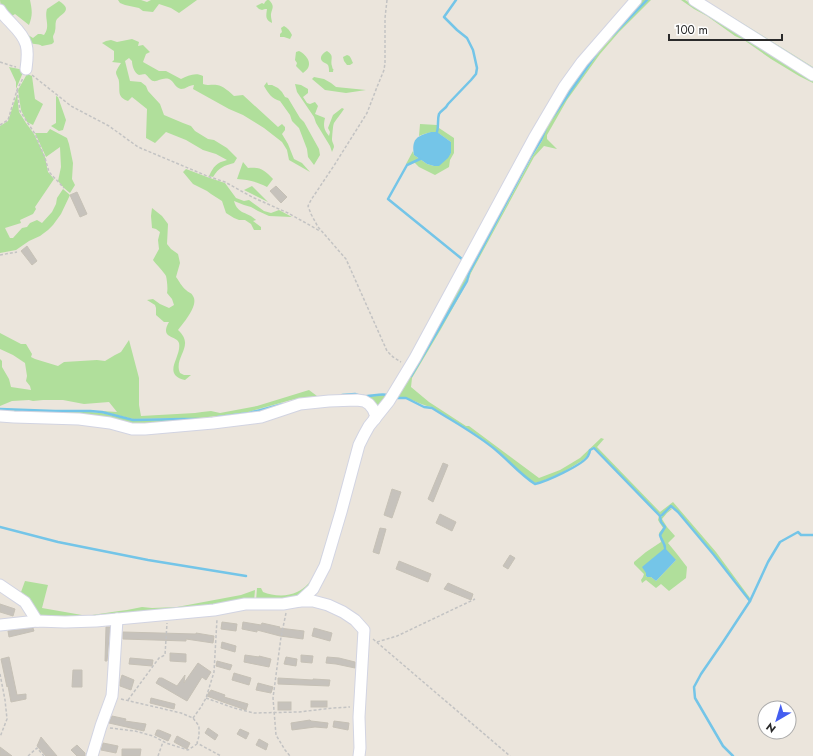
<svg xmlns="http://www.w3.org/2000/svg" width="813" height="756" font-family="Jost,sans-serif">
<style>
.green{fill:#b0df9b;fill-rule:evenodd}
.water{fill:#74c5e8}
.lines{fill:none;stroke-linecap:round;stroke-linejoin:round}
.stream{stroke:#74c5e8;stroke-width:2.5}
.building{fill:#c6c2bc;stroke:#c6c1b6}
.minor-casing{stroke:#d2d4e2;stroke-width:13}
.path{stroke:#c3c3c3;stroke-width:1.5;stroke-dasharray:3 2;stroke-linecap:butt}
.minor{stroke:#fff;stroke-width:11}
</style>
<rect width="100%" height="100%" fill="#ebe5dc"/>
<g class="green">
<path d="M0,0H30C32,10 33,15 29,25L15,14L9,18L1,7Z"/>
<polygon points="118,0 141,0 147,2 151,0 197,0 179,13 171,8 159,4 153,12 143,11 139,8 125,5 120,3"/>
<path d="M267,0H269C276,7 271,9 271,16C271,18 272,21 272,23C265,20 266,16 267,9H265L262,10L259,9L256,6L262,3L264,4L265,2Z"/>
<path d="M640,0H646L644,4L617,29L600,48L592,58L545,127L541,140L531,156L468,273L466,281C445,317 425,354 402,388C389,407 373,423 363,443L345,504L348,511L346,510L344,507L361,445L365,435L370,427L392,400L414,364L522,165L565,88L582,66Z"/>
<path d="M648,0H651L619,32L600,54L567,100L547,135V139L557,149L544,146L534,157L471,273L468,281L441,329L412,378L411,387L429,402L466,426H469L539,478L560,470L580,458L601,438L604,439L597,447L660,512L673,502L716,552L750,598L749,600L736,581L730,576L714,554L678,511L671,505L662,514L660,515L594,447L590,449C589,451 589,453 588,455C583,463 545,482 535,483C520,475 510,460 497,450C477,433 454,421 432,407C418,405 412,397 397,397L417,367L468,281L470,273L532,157L542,141L546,127L602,48Z"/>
<polygon points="681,0 685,0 788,66 813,81 813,83 799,76 771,59 744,40 735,36 707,16 694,9"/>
<polygon points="699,0 705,0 813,67 813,72"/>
<path d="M59,1C75,11 59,14 56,21C55,24 56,28 55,31C55,33 53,35 53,37L54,42L52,44L42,46C38,43 32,45 28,42C25,40 23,34 20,30L33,38L38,34H41L44,35C51,26 44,19 47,9Z"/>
<path d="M284,26C288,28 290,31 292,35L290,39L284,37H280V34L282,32L281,28Z"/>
<path d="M132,39L139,42L138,46L143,45L150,52L146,54L143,62L159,71H166L181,79C188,76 195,72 203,76V84C209,86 212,84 217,85C223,86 230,92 234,96L243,95L278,127L282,124L285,127V130L282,134L288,144L294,159L302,163L310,172L289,160L287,150L282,142L264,128L243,115L229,109L193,89L194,85C189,85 186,89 181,89C175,88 174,81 169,79C162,77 158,82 153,81C150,80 148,76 145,74C145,74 139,75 139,75C134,73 132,65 132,61L129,58L125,61L130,81L141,82L146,86L148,91L160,104L164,115L183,123L191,126L195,131L208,139L214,140L227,148L237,158L234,163C224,166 219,167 213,177L209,176C214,166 216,163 227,160L216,154L203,150L186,140L166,132L155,143L146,138L147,109L132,97L128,101C117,97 120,92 119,82C119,78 116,76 116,72C117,69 119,66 121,63L112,62L114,60V51L102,43L106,41L111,40L117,42Z"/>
<path d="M299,51C304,53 312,61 308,68C307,70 305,71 303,73L296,66L297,63L295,60L296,52Z"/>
<path d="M327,51C335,56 330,59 332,66C333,72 334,66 333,72H329C329,70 329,67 328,65C326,63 324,63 322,61C319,57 323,53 327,51Z"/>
<path d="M347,55C351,56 351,59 353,63L350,65H347L344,61L343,57Z"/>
<polygon points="9,67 24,70 16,89 16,82"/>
<polygon points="27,74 32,76 35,99 43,104 33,125 27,122 21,110 18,90"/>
<polygon points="314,77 324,79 331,83 336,87 366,90 346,93 325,90 312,79"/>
<path d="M267,82L268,85H272L278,88L282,92L285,97L288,98L300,118L304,122L319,149L320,155L314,165L308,157L307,149L299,128L292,121L290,115L280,101C272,99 268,93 264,86Z"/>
<path d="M295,84L301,85L308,89V93L303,97L307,103L310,104L315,102L318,106L315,114L325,118C323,126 324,130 329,136L330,132L328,128L333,115L342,108L344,109C341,114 337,118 334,123C333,124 332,138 332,140C332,142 334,144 334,147L332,152L330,146L316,123L314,117L297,92Z"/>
<polygon points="17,94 19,112 26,123 34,134 45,157 48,172 54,179 35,207 36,209 33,214 20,220 21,223 5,228 10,238 13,238 22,228 27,227 30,223 37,220 42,223 52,212 56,204 57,198 63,189 70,195 61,214 53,225 48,230 40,236 29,241 16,250 0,253 0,126 8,121"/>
<polygon points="56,96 58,97 66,120 63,130 59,131 51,126 56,123"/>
<path d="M420,124L437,125V131L439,128L454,138V153L450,160L449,167L435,175L419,167L414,162L416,161L406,164L413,151L414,155L427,164L434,166L451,153V142C437,132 436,129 419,136Z"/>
<polygon points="50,129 67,138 69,144 73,163 72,179 75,185 70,193 64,188 58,181 61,167 60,147 46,157 35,133 47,133"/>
<path d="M243,162L248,168C261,167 264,170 273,179L267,187C256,181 248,180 237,179Z"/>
<path d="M186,169L207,177L225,183L236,198L244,201L249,200L264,211L271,213L279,210L292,217L269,216L258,211L251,207L244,205L234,201C238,215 247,211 256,220L253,221L261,227V230H254L251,224L245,220H239L234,218L226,213L222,201L211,194L207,191L193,184L183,172Z"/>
<polygon points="252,186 268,202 244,190"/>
<path d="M152,208L162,216L168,224L167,244L171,249L178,254L180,263L176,277C179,281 182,287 186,290C189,293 191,292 193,296C199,305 184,322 178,330C196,346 173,357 180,373L184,375H191L185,380C161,374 182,357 179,343C177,335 159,339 169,322H164L156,315V308L155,305L147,300L153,299L160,304L169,308L174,305L172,299L167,293C168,289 167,280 166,276C164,272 156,264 153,260L159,249L158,240L160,232L156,229L152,228L151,216Z"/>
<polygon points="0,333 21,344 26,344 32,354 31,357 35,359 58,366 64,362 97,360 105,361 115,355 121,352 129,340 139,378 139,405 141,416 195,413 202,412 211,411 220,413 257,406 309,390 317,396 291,400 248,412 201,418 183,418 133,419 101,411 117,412 109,402 84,404 63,400 43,400 33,401 29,400 12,401 0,406 0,359 2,361 2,367 9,379 11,387 31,390 30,386 26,381 27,376 25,363 13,355 0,349"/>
<polygon points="384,395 387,396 378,411 368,401 146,427 0,413 0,409 56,412 90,412 102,413 135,421 182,419 202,420 250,413 302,400 366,397"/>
<path d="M345,478L320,572L299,598L256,601L257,588H261L263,592C273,596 287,597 297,592C305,589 313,579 317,571L331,526Z"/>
<path d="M671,508L672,509L667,513L662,519L667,527L675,536L668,543L677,554L687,567L686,578L669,591L661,584L656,588L646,580L642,583L641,580L643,577L644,574L634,564V562L646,552L661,542L659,533L663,528L658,520L659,516L661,517ZM676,560L656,581L651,577H647L646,576V573Z"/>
<polygon points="0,579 21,592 25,581 48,585 42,608 82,615 92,615 119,611 127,610 142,607 152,608 177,607 241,595 255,590 254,601 91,620 41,616 0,584"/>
</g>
<g class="water">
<path d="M431,132H437L451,142V153L448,158L439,166H434L427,164L414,155C411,139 417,136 431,132Z"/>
<polygon points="665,548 676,560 656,581 651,577 647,577 646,576 646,573 642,567"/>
</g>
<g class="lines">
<g class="stream">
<polyline points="612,36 647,0"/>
<polyline points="552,118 599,50"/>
<path d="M437,132C439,126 437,120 439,114C441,110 446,109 448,104L471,80L476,74L477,68L473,50L467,38L457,30L444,17L456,0"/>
<polyline points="420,159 407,165 388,199 462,259"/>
<polyline points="411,376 467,281 469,273 531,156 541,140 546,128"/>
<polyline points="342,395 355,394 358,395"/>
<path d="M363,396C372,397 379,393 388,395"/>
<path d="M396,398H406L424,407L432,408C454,422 477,434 497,451C510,462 521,475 535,484C545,482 583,465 588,456C589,454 590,452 590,450L594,448L660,516L662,515L671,506L678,512L714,555L750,601L768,562L780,542L798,532L801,535H813"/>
<polyline points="0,409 55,411 90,411 102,412 133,420 183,419 199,419"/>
<polyline points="218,417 249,413 283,404"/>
<path d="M660,516L661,522L665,527L660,535C661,540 665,543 665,548"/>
<polyline points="0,527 58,542 148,560 246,576"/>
<polyline points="733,756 723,746 695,698 694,687 701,674 723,642 750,601"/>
</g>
</g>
<g class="building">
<polygon points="276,186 287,197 281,203 270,191"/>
<polygon points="77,192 87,214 80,217 70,195"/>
<polygon points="27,246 37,261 32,265 21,251"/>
<polygon points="443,463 448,465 433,502 428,499"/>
<polygon points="392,489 401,492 392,518 384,515"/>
<polygon points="440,514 456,522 452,531 436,523"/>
<polygon points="380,528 386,529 379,554 373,552"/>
<polygon points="510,555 515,558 508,569 503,566"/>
<polygon points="399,561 431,574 428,582 396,569"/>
<polygon points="448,583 473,594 471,600 444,589"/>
<polygon points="0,604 15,609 13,616 0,612"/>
<polygon points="222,622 237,624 236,631 221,629"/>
<polygon points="243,622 261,625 262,623 280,627 279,628 304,631 303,639 280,636 257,630 257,632 242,629"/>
<polygon points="106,627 110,627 107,661 105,661"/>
<polygon points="33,628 34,631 9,637 8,631"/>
<polygon points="314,628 332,633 330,641 312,636"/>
<polygon points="123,632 196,634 196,633 214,636 213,643 186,639 186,641 123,639"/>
<polygon points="222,642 236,646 235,652 221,648"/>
<polygon points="170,653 186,654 186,662 170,661"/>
<polygon points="245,655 259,657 259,656 271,659 269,667 244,662"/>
<polygon points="301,655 313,656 312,663 301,662"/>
<polygon points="9,657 17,695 26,694 26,699 11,702 8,686 7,687 1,659"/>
<polygon points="286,657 297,659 296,666 284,664"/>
<polygon points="327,657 339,658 355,662 355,668 336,664 326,663"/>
<polygon points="130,658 153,660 152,666 129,664"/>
<polygon points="217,661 232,665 230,670 216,666"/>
<polygon points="198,663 211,672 206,680 202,677 187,701 156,683 159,678 162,678 177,686 185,675 184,683"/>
<polygon points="73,670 82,670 82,687 72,687"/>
<polygon points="234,673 251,678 249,685 232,680"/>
<polygon points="122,675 134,680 131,690 120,686 120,682"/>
<polygon points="278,678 313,680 313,679 330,680 329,686 278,684"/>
<polygon points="258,683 273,687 271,693 256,690"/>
<polygon points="211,690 225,695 224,697 248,704 246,710 223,702 207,696 209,692 210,692"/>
<polygon points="151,698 175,704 174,709 150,703"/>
<rect x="311" y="701" width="16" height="6"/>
<rect x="278" y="702" width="13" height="8"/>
<polygon points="112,716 126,719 125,721 146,724 144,731 109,723"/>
<polygon points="310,720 311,721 328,723 327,728 315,727 292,730 291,723"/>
<polygon points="334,721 349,723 348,730 333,727"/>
<polygon points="208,728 218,735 215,740 205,733"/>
<polygon points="240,729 249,733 246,739 237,734"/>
<polygon points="157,730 159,730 171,735 168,741 155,735"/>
<polygon points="177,736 190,743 187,749 174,742"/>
<polygon points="41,737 57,756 46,756 37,746"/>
<polygon points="259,739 268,744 266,750 256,745"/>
<polygon points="103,743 118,746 116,753 101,750"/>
<polygon points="77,745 85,753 85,756 77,756 71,750"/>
<polygon points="0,747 12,756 0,756"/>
<polygon points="122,749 141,749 140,756 122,756"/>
</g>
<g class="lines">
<defs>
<g id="minor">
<polyline points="694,0 813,75"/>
<path d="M0,10C3,16 8,19 12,24C28,40 29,48 26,69"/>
<polyline points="0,416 14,417 79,419 110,423 132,429 145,429 213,423 261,417 300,404 329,401 357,400 364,401 369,404 373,409 375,414 375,419"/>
<polyline points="0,585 25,602 37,621"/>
<polyline points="300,601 313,589 325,566 341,512 359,445 364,435 369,426 389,401 415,358 534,138 564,87 582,62 636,0"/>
<polyline points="0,625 37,621 65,622 96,621 214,610 245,604 283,604 300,601 313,601 328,605 343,612 355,620 364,630 359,717 360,748 359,756"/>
<polyline points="92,756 101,726 112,696 113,683 117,619"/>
</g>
</defs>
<use href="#minor" class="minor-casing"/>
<g class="path">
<polyline points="387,0 385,18 385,63 384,70 377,87 367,113 335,164 311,200 308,206 311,214 318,227 346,259 387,351 393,357 401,362"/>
<polyline points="0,62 9,65 16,67"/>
<polyline points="32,75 71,106 109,126 138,147 207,176 225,182 252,197 288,213 320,231"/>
<polyline points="17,90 20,111 35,134 45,158 49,172 64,188"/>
<polyline points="0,125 8,120 17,90 23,78"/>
<polyline points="0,255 17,252"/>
<polyline points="286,613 281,637 273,698 276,735 285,750 290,756"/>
<polyline points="373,639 510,756"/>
<polyline points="377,642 397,636 475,599"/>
<polyline points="0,674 5,700 7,719 0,737"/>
<polyline points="206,698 234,708 254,713 299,712 333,708 350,707"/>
<polyline points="121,699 181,713 193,718 199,726 199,736 197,743 221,756"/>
<polyline points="128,700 159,658 165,655 167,623"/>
<polyline points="193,718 201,707 206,698 214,672 217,619"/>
<polyline points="110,728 135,731 153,736 166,743 188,750 197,744"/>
<polyline points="28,756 37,748 44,756"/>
<polyline points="158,756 163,742"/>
</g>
<use href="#minor" class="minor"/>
</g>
<g transform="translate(777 720) rotate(218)"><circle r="19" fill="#ffffff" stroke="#aaaaaa"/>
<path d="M0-3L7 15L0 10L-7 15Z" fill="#445ef0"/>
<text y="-6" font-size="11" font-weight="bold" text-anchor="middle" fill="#2a2a2a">N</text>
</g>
<path d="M669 34v6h113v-6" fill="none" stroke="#2a2a2a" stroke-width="2"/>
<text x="675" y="34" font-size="12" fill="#2a2a2a" stroke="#ffffff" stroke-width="3" paint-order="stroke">100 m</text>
</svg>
